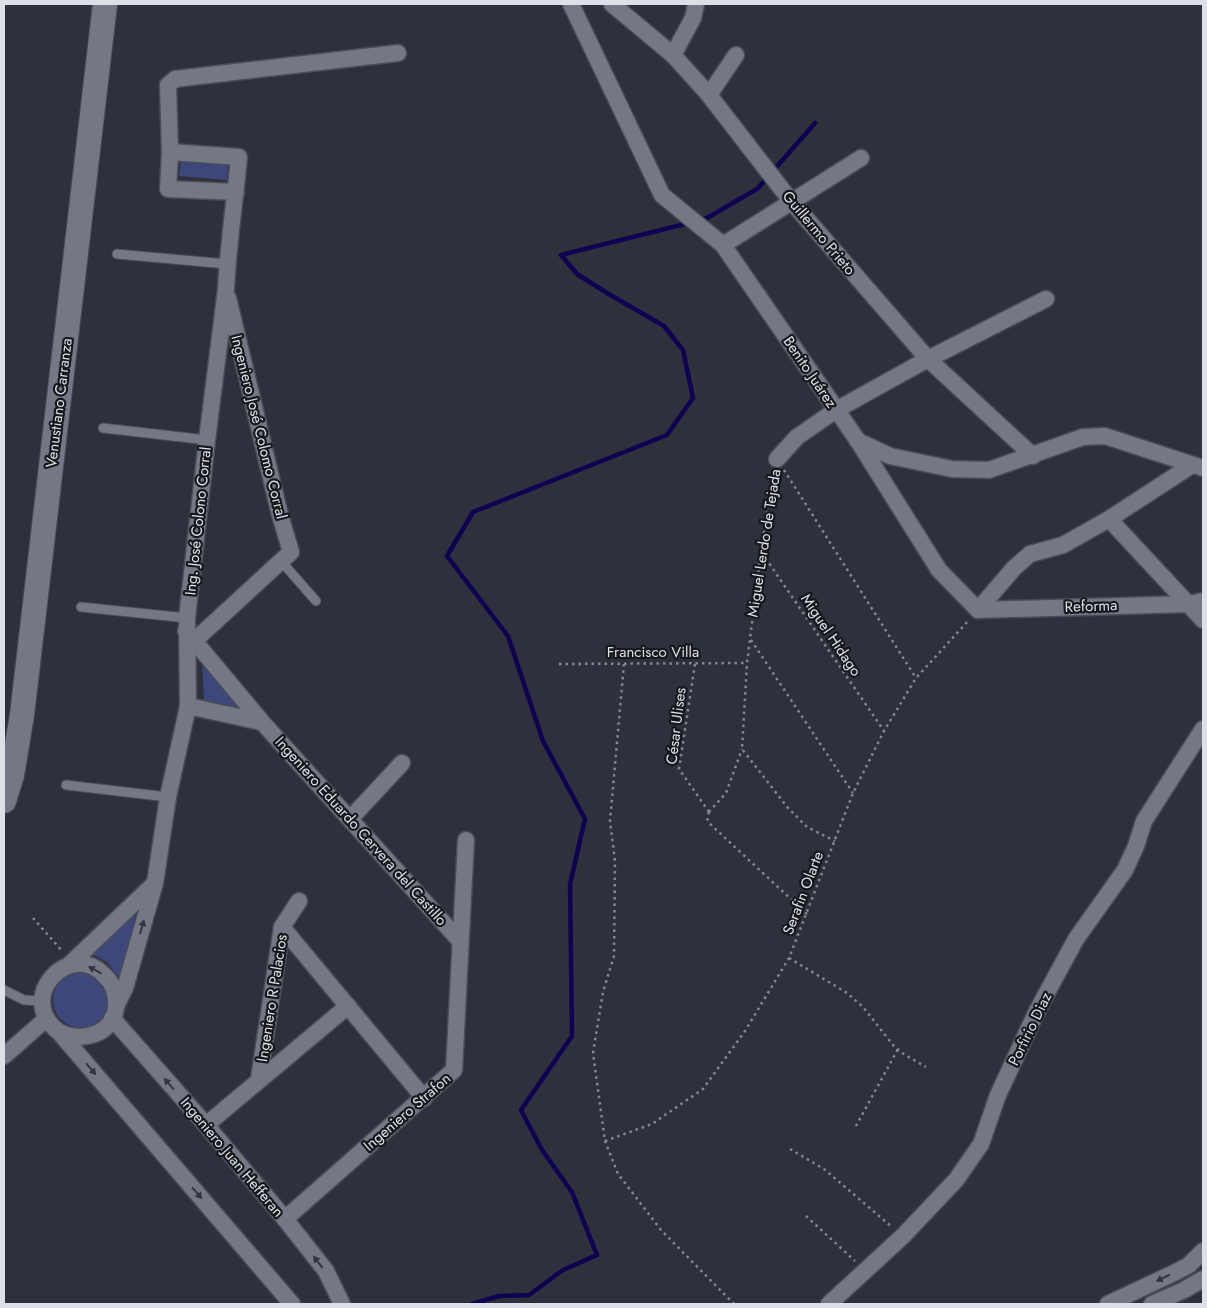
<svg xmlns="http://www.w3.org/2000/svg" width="1207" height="1308" font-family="Jost,sans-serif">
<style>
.green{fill:#3e477c}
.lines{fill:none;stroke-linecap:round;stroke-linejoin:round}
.stream{stroke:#0f0252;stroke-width:4.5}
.service-casing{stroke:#4a4c55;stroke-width:11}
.minor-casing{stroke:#4a4c55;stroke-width:19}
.secondary-casing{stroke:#4a4c55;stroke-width:26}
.path{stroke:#868891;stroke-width:2.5;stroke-dasharray:2.5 4;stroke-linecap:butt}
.service{stroke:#747784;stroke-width:9}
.minor{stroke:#747784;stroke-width:16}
.secondary{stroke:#747784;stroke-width:24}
.oneway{fill:#33343c}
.labels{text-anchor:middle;stroke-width:4.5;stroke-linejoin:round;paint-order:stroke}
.street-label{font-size:15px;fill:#dee0e7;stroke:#17181d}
</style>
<rect width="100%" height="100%" fill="#2e303b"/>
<g class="green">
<polygon points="181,161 228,164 227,180 179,176"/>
<polygon points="202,660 246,710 204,702"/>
<polygon points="136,911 122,978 120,979 107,962 94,955 93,953"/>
<circle cx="81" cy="1000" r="28"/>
</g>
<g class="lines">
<g class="stream">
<polyline points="773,171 815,123"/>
<polyline points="699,220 707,218 757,189 768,177"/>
<polyline points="472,1304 499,1296 529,1295 563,1270 597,1255 572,1192 542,1150 521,1110 572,1036 570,884 585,819 543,741 508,636 447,556 473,512 667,435 693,398 683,350 664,326 607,293 577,274 561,255 689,223"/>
</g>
<defs>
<g id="service">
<polyline points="117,254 227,264"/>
<polyline points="103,428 207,440"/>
<polyline points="281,561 316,601"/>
<polyline points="81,607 187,618"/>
<polyline points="66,785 168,797"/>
<polyline points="4,990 24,1000 42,1001"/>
</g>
<g id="minor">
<polyline points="571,4 662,195 723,245 858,441 939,570 978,610"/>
<polyline points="612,4 673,55 709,95 791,201 928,359 1033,456"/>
<polyline points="673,55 693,18 696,4"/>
<polyline points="709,95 736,55"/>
<polyline points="170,152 168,85 175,79 398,53"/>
<polyline points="723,245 861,158"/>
<polyline points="858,441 890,456 952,469 989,470 1083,437 1105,436 1203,468"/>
<polyline points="777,459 797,437 836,410 928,359 1046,299"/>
<polyline points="1109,519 1203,620"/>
<polyline points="978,610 1014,568 1030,554 1063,545 1109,519 1192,465"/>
<polyline points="978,610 1188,604 1203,601"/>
<polyline points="186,631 262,722 460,941"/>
<polyline points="194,641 291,552 280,515 228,298"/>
<polyline points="188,706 262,722"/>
<polyline points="350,819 402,763"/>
<polyline points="282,927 424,1098"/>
<polyline points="68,966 153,885"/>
<path d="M116,1006L125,988L155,883L168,797L188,706L187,618L207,440L226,289C228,245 235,201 239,157L170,152L168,189L236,192"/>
<polyline points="112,1018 206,1125 285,1219 326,1271 342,1304"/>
<path d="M59,1032C81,1043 113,1035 116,1007C117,995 113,983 104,975C70,939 14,998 59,1032L292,1304"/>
<polyline points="4,1056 46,1019"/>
<polyline points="259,1079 282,927 299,901"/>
<polyline points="206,1125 348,1006"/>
<polyline points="285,1219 454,1070 466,840"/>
<polyline points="829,1304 903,1236 956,1180 981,1144 998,1095 1037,1011 1076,939 1125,870 1136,846 1144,821 1203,729"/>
<polyline points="1108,1304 1176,1272 1189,1265 1203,1251"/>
<polyline points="1152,1304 1184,1290 1203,1279"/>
</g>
<polyline id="secondary" points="4,801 12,775 22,715 105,4"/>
</defs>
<use href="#service" class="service-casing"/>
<use href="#minor" class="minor-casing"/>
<use href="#secondary" class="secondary-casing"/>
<g class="path">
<polyline points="784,470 916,678"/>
<polyline points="773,473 761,551 747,663 742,749 788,808 807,827 835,841"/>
<polyline points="762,553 884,731"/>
<polyline points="751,640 853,793"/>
<polyline points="559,664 747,663"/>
<polyline points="624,664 610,821 615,861 614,956 603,992 593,1053 605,1141 618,1174 661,1230 734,1304"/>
<polyline points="695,664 679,769 709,812"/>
<polyline points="709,812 707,818 709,823 807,914"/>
<polyline points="709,812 726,793 742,749"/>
<polyline points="33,918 63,952"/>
<polyline points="789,958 847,993 863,1007 893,1045 902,1053 926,1067"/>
<polyline points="856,1126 898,1049"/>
<polyline points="605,1141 652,1124 703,1089 745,1031 789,958 853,793 884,731 916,678 969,620"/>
<polyline points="790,1149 824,1169 892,1227"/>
<polyline points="806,1216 855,1261"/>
</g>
<use href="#service" class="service"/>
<use href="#minor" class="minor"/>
<use href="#secondary" class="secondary"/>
</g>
<defs><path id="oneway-solid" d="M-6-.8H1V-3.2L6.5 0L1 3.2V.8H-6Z" transform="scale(1.25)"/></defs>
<g class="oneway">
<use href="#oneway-solid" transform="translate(142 927) rotate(-74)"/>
<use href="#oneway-solid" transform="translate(95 970) rotate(-152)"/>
<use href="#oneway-solid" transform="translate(91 1069) rotate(49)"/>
<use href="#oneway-solid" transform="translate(169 1084) rotate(-131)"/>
<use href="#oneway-solid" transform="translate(197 1193) rotate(49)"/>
<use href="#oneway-solid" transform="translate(318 1262) rotate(-128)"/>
<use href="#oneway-solid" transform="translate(1163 1278) rotate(154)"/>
</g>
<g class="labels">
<g class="street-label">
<text transform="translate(819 233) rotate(50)" y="5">Guillermo Prieto</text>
<text transform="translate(810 372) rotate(56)" y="5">Benito Juárez</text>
<text transform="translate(59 403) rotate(-83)" y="5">Venustiano Carranza</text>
<text transform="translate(259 427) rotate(76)" y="5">Ingeniero José Colomo Corral</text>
<text transform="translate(198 521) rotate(-84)" y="5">Ing. José Colono Corral</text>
<text transform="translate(764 543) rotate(-81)" y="5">Miguel Lerdo de Tejada</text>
<text transform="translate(1091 606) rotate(-2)" y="5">Reforma</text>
<text transform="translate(831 635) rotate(56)" y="5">Miguel Hidago</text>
<text x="653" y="657">Francisco Villa</text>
<text transform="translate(676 726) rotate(-83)" y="5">César Ulises</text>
<text transform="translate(361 831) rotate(48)" y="5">Ingeniero Eduardo Cervera del Castillo</text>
<text transform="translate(803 893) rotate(-69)" y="5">Serafin Olarte</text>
<text transform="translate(272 998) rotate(-81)" y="5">Ingeniero R Palacios</text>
<text transform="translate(1030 1029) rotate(-64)" y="5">Porfirio Diaz</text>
<text transform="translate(407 1112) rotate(-41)" y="5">Ingeniero Strafon</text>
<text transform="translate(232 1157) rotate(50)" y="5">Ingeniero Juan Hefferan</text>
</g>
</g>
<rect width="1207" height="1308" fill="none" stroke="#dee0e7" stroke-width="10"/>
</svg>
